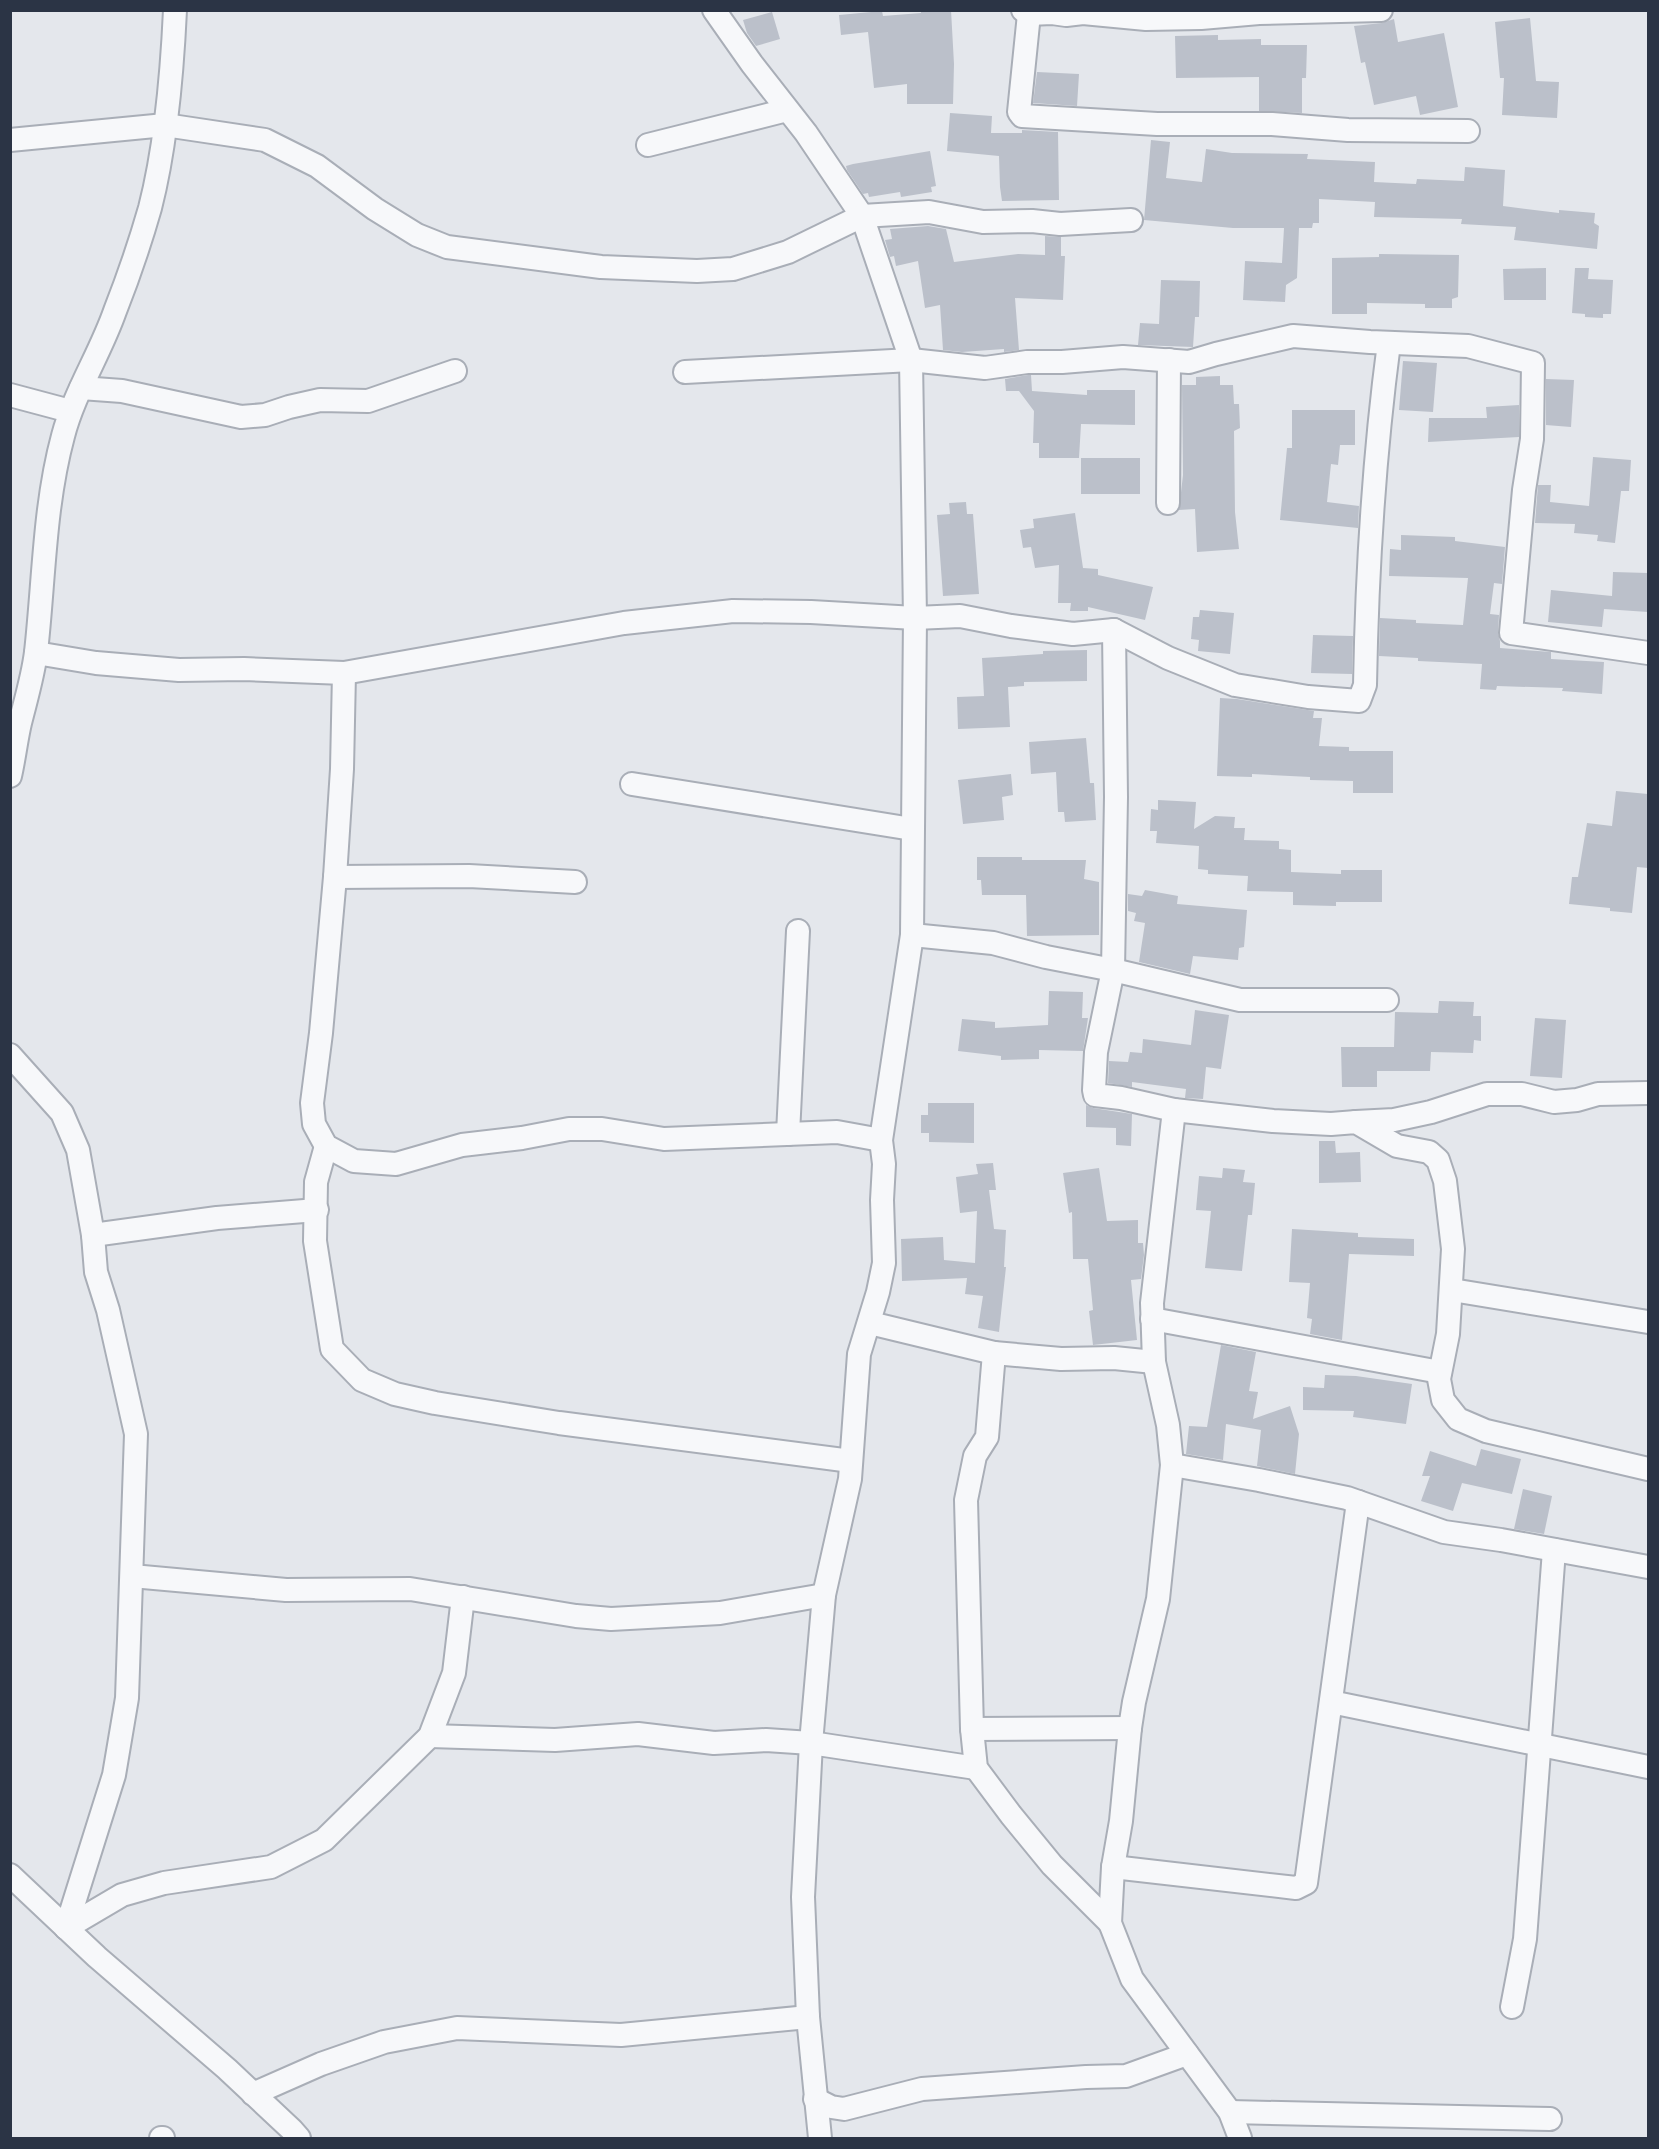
<svg xmlns="http://www.w3.org/2000/svg" width="1659" height="2149" font-family="Rubik,sans-serif">
<style>
.building{fill:#bbc0ca}
.lines{fill:none;stroke-linecap:round;stroke-linejoin:round}
.street-casing{stroke:#a9aeb7;stroke-width:26}
.street{stroke:#f7f8fa;stroke-width:22}
</style>
<rect width="100%" height="100%" fill="#e4e7ec"/>
<g class="building">
<polygon points="921,10 951,10 954,64 953,104 907,104 907,84 874,88 868,32 841,35 839,15 882,11 883,16 921,13"/>
<polygon points="772,12 780,39 756,46 747,33 743,20"/>
<polygon points="1530,18 1536,81 1559,82 1557,118 1502,115 1504,78 1500,78 1495,22"/>
<polygon points="1394,19 1398,42 1444,33 1458,107 1420,115 1416,96 1374,105 1365,62 1361,63 1354,26 1382,23"/>
<polygon points="1218,35 1218,40 1261,39 1261,45 1307,45 1306,78 1302,78 1302,113 1259,111 1259,77 1176,78 1175,36"/>
<polygon points="1037,72 1079,74 1077,106 1033,103"/>
<polygon points="950,113 992,116 991,133 1022,133 1022,130 1058,132 1059,200 1002,201 1000,187 999,156 947,151"/>
<polygon points="1151,140 1170,142 1166,178 1202,182 1206,149 1232,153 1308,154 1307,159 1375,162 1374,182 1416,184 1417,179 1464,181 1465,167 1505,170 1503,206 1559,213 1559,210 1595,213 1594,223 1599,226 1597,249 1514,240 1516,227 1461,224 1462,219 1374,217 1375,202 1319,199 1319,223 1313,223 1312,228 1299,228 1297,278 1286,285 1285,302 1243,300 1245,261 1282,263 1284,228 1233,228 1144,220"/>
<polygon points="930,151 936,186 931,187 932,192 901,197 900,192 869,197 868,193 863,194 847,170 846,166 853,164"/>
<polygon points="928,226 946,229 954,262 1018,254 1045,255 1045,236 1061,237 1061,256 1065,256 1063,300 1015,298 1019,350 1004,352 1004,349 962,352 943,350 940,305 925,308 918,261 896,266 894,256 890,257 885,240 892,239 890,229"/>
<polygon points="1379,254 1459,255 1458,297 1452,299 1452,308 1425,308 1425,304 1367,303 1367,314 1332,314 1332,258 1379,257"/>
<polygon points="1546,268 1546,300 1504,300 1503,269"/>
<polygon points="1575,268 1589,268 1588,279 1613,280 1611,314 1603,314 1603,318 1585,317 1585,314 1572,313"/>
<polygon points="1161,280 1200,281 1199,317 1195,317 1193,347 1138,345 1140,323 1159,324"/>
<polygon points="1403,361 1437,363 1433,412 1399,410"/>
<polygon points="1028,375 1031,375 1032,391 1087,395 1087,390 1135,390 1135,425 1081,424 1079,458 1039,458 1039,443 1033,443 1034,411 1019,391 1006,391 1005,379"/>
<polygon points="1220,376 1220,385 1233,385 1234,404 1239,404 1240,428 1234,431 1235,512 1239,549 1197,552 1195,509 1179,510 1183,475 1182,385 1196,385 1196,377"/>
<polygon points="1546,379 1574,380 1571,427 1546,425"/>
<polygon points="1519,405 1519,437 1428,442 1429,418 1487,418 1486,407"/>
<polygon points="1292,410 1355,410 1355,445 1340,445 1338,465 1331,464 1327,502 1359,506 1358,528 1280,520 1287,448 1292,448"/>
<polygon points="1593,457 1631,460 1629,491 1621,491 1615,543 1597,541 1598,535 1574,533 1575,524 1535,523 1538,485 1551,485 1550,502 1589,506"/>
<rect x="1081" y="458" width="59" height="36"/>
<polygon points="966,502 967,514 973,514 979,594 943,596 937,515 950,514 949,503"/>
<polygon points="1075,513 1083,568 1098,569 1098,575 1153,587 1145,620 1088,607 1088,611 1070,611 1071,603 1058,603 1059,565 1035,568 1031,547 1023,548 1020,530 1034,528 1033,519"/>
<polygon points="1401,535 1455,537 1455,541 1505,547 1502,584 1494,583 1490,614 1499,615 1498,632 1500,641 1500,648 1551,652 1551,659 1604,662 1602,694 1562,691 1563,688 1497,686 1496,690 1480,689 1482,664 1418,661 1418,658 1379,656 1380,618 1416,620 1416,623 1463,625 1468,578 1389,576 1390,549 1401,550"/>
<polygon points="1613,572 1648,573 1648,612 1604,609 1602,627 1548,622 1551,590 1612,596"/>
<polygon points="1200,610 1234,613 1230,654 1198,651 1199,640 1191,639 1193,617 1199,617"/>
<polygon points="1313,635 1353,636 1352,674 1311,673"/>
<polygon points="1087,650 1087,681 1024,682 1024,686 1008,687 1010,727 958,729 957,697 984,696 982,658 1043,654 1043,651"/>
<polygon points="1220,698 1237,699 1314,711 1313,718 1322,718 1319,746 1349,747 1349,751 1393,751 1393,793 1353,793 1353,781 1310,780 1310,777 1252,774 1252,777 1217,776"/>
<polygon points="1086,738 1090,783 1094,783 1096,820 1065,822 1064,812 1058,812 1056,772 1031,774 1029,742"/>
<polygon points="1011,774 1013,795 1002,797 1004,820 963,824 958,780"/>
<polygon points="1616,791 1648,794 1648,868 1637,867 1632,913 1610,911 1610,908 1569,904 1572,877 1578,877 1587,823 1612,826"/>
<polygon points="1158,800 1196,802 1194,829 1215,816 1235,817 1234,828 1245,828 1244,840 1279,841 1279,849 1291,850 1291,872 1341,874 1341,870 1382,870 1382,902 1336,902 1336,906 1293,905 1293,892 1247,891 1248,876 1208,874 1208,870 1198,869 1199,846 1156,843 1157,831 1150,831 1151,809 1158,810"/>
<polygon points="977,857 1022,857 1022,860 1086,860 1084,879 1099,882 1099,935 1027,936 1026,895 982,895 981,880 977,880"/>
<polygon points="1145,890 1178,896 1177,904 1247,910 1244,947 1239,948 1238,960 1193,956 1190,974 1139,962 1145,923 1134,921 1136,913 1128,911 1128,894 1142,896"/>
<polygon points="1049,991 1083,992 1082,1018 1088,1018 1083,1051 1039,1050 1039,1059 1001,1060 1001,1056 958,1051 962,1019 995,1022 995,1028 1048,1025"/>
<polygon points="1439,1001 1474,1002 1473,1016 1481,1016 1481,1041 1474,1040 1473,1053 1431,1052 1430,1071 1377,1071 1377,1087 1342,1087 1341,1047 1394,1047 1395,1012 1438,1013"/>
<polygon points="1195,1010 1229,1015 1221,1069 1206,1067 1203,1099 1185,1098 1186,1089 1132,1082 1132,1087 1108,1083 1109,1061 1128,1062 1130,1052 1142,1053 1143,1039 1191,1045"/>
<polygon points="1535,1018 1566,1020 1562,1078 1530,1076"/>
<polygon points="928,1103 974,1103 974,1143 929,1142 929,1133 921,1133 921,1115 928,1115"/>
<polygon points="1086,1105 1093,1108 1132,1114 1131,1146 1116,1145 1116,1128 1086,1127"/>
<polygon points="1319,1141 1335,1141 1336,1153 1360,1152 1361,1182 1319,1183"/>
<polygon points="993,1163 996,1190 989,1190 994,1229 1006,1230 1004,1267 1006,1267 999,1332 978,1328 983,1296 965,1294 967,1278 902,1281 901,1239 943,1237 944,1260 975,1263 977,1211 960,1213 956,1177 978,1174 976,1164"/>
<polygon points="1099,1168 1107,1221 1138,1220 1138,1243 1143,1243 1144,1255 1141,1279 1131,1280 1137,1340 1093,1345 1089,1311 1093,1310 1088,1259 1073,1259 1072,1212 1069,1213 1063,1173"/>
<polygon points="1223,1168 1245,1170 1243,1182 1255,1183 1252,1215 1248,1215 1242,1271 1205,1268 1211,1211 1196,1210 1199,1176 1222,1178"/>
<polygon points="1292,1229 1358,1233 1358,1237 1414,1239 1414,1256 1349,1254 1342,1340 1310,1334 1312,1319 1307,1318 1310,1283 1289,1282"/>
<polygon points="1221,1345 1256,1352 1249,1391 1258,1392 1253,1419 1290,1406 1299,1434 1295,1474 1257,1466 1261,1430 1226,1424 1223,1460 1186,1454 1189,1426 1207,1427"/>
<polygon points="1325,1375 1356,1376 1412,1384 1406,1424 1353,1417 1354,1411 1303,1410 1303,1387 1324,1388"/>
<polygon points="1481,1449 1521,1459 1512,1494 1462,1483 1453,1511 1421,1501 1430,1476 1422,1476 1430,1451 1476,1466"/>
<polygon points="1523,1489 1552,1496 1544,1534 1514,1529"/>
</g>
<g class="lines">
<defs>
<g id="street">
<polyline points="714,10 752,64 806,133 862,216 911,360 915,618 912,935 881,1140 884,1164 882,1200 884,1263 878,1292 859,1354 850,1479 824,1595 811,1743 803,1897 808,2017 820,2138"/>
<polyline points="1023,10 1029,14 1052,13 1066,15 1083,13 1146,19 1201,18 1259,13 1381,10"/>
<polyline points="1029,14 1019,112 1022,116 1157,124 1272,124 1348,130 1468,131"/>
<polyline points="10,140 165,125 265,140 317,166 375,209 417,235 447,247 601,267 697,271 733,269 788,252 862,216 929,212 983,222 1032,221 1060,224 1131,220"/>
<polyline points="648,145 787,110"/>
<polyline points="685,372 911,360 985,368 1027,362 1062,362 1123,357 1189,362 1216,354 1293,336 1370,342 1468,346 1533,363 1532,439 1524,490 1511,633 1648,653"/>
<polyline points="81,388 122,391 241,417 265,415 289,407 320,400 368,401 455,371"/>
<polyline points="10,395 70,411"/>
<polyline points="1168,503 1169,360"/>
<polyline points="1114,630 1116,797 1113,970 1096,1052 1094,1090 1095,1095 1121,1098 1174,1110 1273,1121 1331,1124 1356,1122 1397,1146 1429,1152 1438,1160 1445,1181 1453,1249 1448,1334 1439,1379 1443,1400 1458,1419 1486,1431 1648,1469"/>
<path d="M36,653L96,663L179,670L244,669L344,673L624,623L733,611L811,612L915,618L960,616L1011,626L1073,634L1114,630L1168,658L1235,685L1308,697L1359,701L1365,685C1367,570 1374,456 1389,343"/>
<polyline points="344,673 342,769 335,877 321,1033 312,1103 314,1124 326,1146 354,1161 396,1164 462,1145 522,1138 569,1129 602,1129 664,1139 837,1132 881,1140"/>
<path d="M10,776C14,759 16,740 20,723C26,699 33,676 36,652C44,581 44,506 63,436C74,393 100,354 115,311C128,278 140,243 150,208C166,146 172,75 175,10"/>
<polyline points="632,784 912,829"/>
<polyline points="335,877 469,876 575,882"/>
<polyline points="912,935 993,943 1046,957 1113,970 1240,1000 1387,1000"/>
<polyline points="10,1055 62,1113 78,1150 93,1235 96,1272 108,1310 136,1434 127,1698 114,1775 66,1928"/>
<polyline points="1174,1110 1152,1303 1154,1362 1168,1425 1172,1465 1259,1480 1347,1498 1444,1532 1501,1540 1648,1567"/>
<polyline points="1356,1122 1394,1120 1431,1112 1487,1094 1522,1094 1554,1102 1577,1100 1598,1094 1648,1093"/>
<polyline points="788,1134 798,931"/>
<polyline points="326,1146 316,1182 315,1241 332,1349 362,1380 395,1394 435,1403 559,1423 851,1461"/>
<polyline points="93,1235 217,1218 317,1210"/>
<polyline points="1452,1290 1648,1322"/>
<polyline points="1152,1319 1440,1372"/>
<polyline points="870,1323 994,1353"/>
<polyline points="1172,1465 1158,1599 1134,1702 1130,1728 1121,1821 1113,1867 1110,1923 1132,1979 1230,2112 1240,2138"/>
<polyline points="132,1576 286,1590 410,1589 576,1616 611,1619 720,1613 824,1595"/>
<polyline points="1331,1702 1648,1767"/>
<polyline points="972,1729 1130,1728"/>
<polyline points="430,1736 555,1740 638,1734 714,1743 766,1740 811,1743 976,1768"/>
<polyline points="1113,1867 1296,1888 1306,1883 1358,1502"/>
<polyline points="10,1875 97,1957 227,2069 292,2130 299,2138"/>
<polyline points="1110,1923 1052,1865 1011,1815 976,1768 972,1729 966,1500 975,1456 987,1437 994,1353 1061,1359 1114,1358 1154,1362"/>
<polyline points="66,1928 122,1895 164,1883 271,1867 324,1840 430,1736 454,1673 463,1597"/>
<polyline points="1512,2007 1525,1939 1554,1550"/>
<polyline points="253,2094 321,2064 384,2042 457,2028 621,2035 808,2017"/>
<polyline points="815,2099 831,2107 844,2109 922,2089 1086,2077 1126,2076 1187,2054"/>
<polyline points="1230,2112 1550,2119"/>
<polyline points="161,2138 163,2138"/>
</g>
</defs>
<use href="#street" class="street-casing"/>
<use href="#street" class="street"/>
</g>
<rect width="1659" height="2149" fill="none" stroke="#2b3445" stroke-width="24"/>
</svg>
